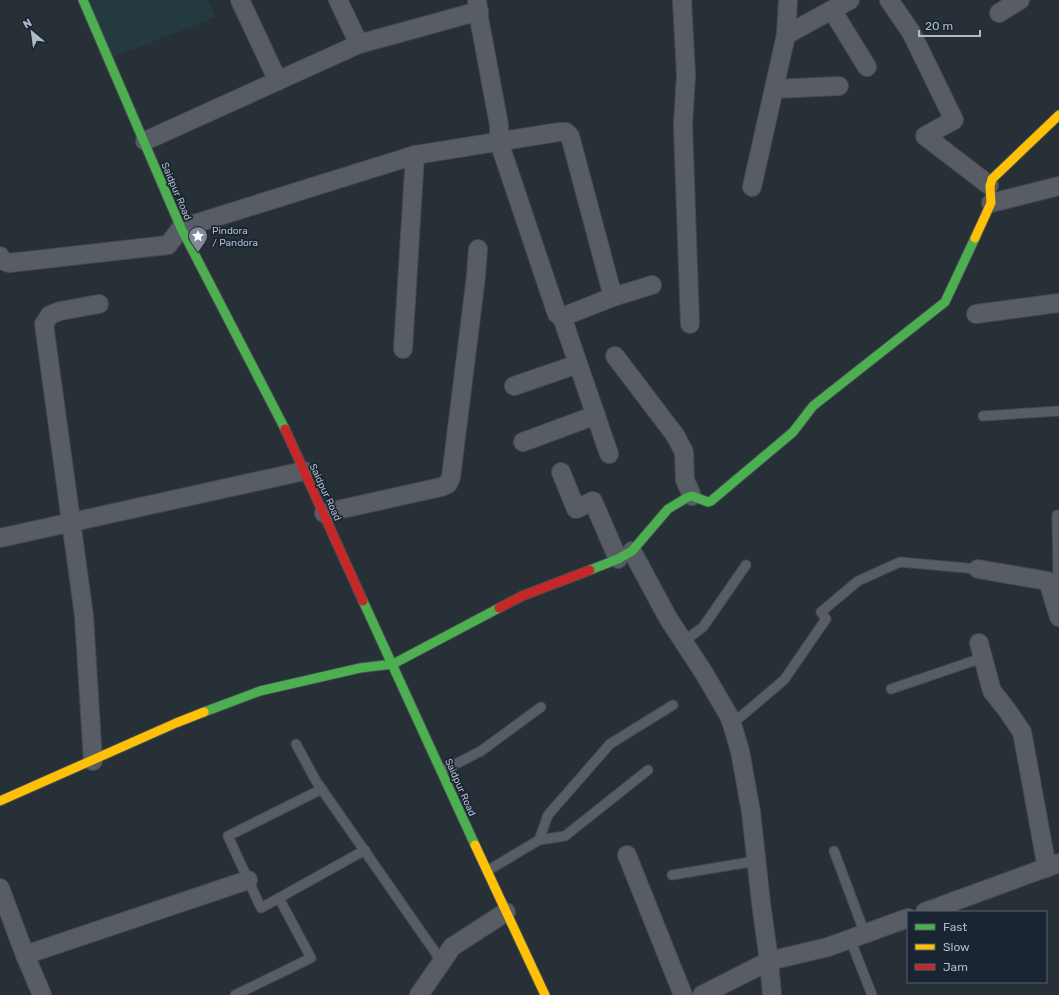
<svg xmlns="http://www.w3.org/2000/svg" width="1059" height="995" font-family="Rubik,sans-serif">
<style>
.green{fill:#233a3e}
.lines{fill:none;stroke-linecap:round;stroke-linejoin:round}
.lane-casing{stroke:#464b51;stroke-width:11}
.street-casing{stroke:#464b51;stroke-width:20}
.fast-casing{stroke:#464b51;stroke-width:11}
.slow-casing{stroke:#464b51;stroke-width:11}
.jam-casing{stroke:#464b51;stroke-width:11}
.lane{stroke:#585d65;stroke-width:9}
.street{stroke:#585d65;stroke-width:18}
.fast{stroke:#4caf50;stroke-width:9}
.slow{stroke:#ffc107;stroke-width:9}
.jam{stroke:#c62828;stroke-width:9}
.labels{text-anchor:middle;stroke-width:3.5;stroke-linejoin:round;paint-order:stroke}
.street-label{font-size:10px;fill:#b0bac9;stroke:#1a2532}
.poi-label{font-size:10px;fill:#b0bac9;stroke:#1a2532;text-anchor:start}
</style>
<rect width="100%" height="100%" fill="#272f37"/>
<polygon class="green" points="82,0 208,0 216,17 109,59"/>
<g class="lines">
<defs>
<g id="lane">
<polyline points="983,416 1059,411"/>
<polyline points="1048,581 1058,578 1057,515 1059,515"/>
<polyline points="683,642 703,627 746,565"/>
<polyline points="891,689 982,658"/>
<polyline points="732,724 784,680 826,619 821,612 858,581 900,562 978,569"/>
<polyline points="296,744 316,781 442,962"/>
<polyline points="442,771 481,751 541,707"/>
<polyline points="322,789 228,836 261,908 365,850"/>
<polyline points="539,840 565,836 648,770"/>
<polyline points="834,851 865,934"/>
<polyline points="487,871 539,840 548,815 610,744 673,705"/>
<polyline points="672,875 756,861"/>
<polyline points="850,939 872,995"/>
<polyline points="235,995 311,958 279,898"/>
</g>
<g id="street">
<polyline points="240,0 278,81"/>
<polyline points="338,0 359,44"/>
<polyline points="477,0 479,18 499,125 499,142 557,314 562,317 613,297 652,285"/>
<polyline points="682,0 686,75 683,125 690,324"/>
<polyline points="889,0 911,32 954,120 925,136 989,185"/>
<polyline points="832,10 867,67"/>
<polyline points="999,13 1020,0"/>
<polyline points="786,35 850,0"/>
<polyline points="774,89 839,86"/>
<polyline points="145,141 359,44 479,11"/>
<polyline points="752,187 786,35 788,0"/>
<polyline points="991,203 1059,186"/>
<polyline points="0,256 2,260 9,263 168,245 181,228 415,155 559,132 566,132 570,136 613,297"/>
<polyline points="976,314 1059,303"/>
<polyline points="562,317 609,454"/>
<polyline points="403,349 415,155"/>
<polyline points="615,356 675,435 684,452 685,480 692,496"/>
<polyline points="514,386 578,364"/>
<polyline points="523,442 596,415"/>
<polyline points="561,472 576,509 593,501 618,559"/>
<polyline points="324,513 441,487 448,484 451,477 476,276 478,249"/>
<polyline points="0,538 304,471"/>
<polyline points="632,551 668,618 704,673 729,716 732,724 740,751 751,812 761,903 769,961 772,995"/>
<polyline points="978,569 1048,581 1059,617"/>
<polyline points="979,643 992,691 1007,710 1022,732 1047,868"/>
<polyline points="93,761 84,616 44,324 50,315 60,311 99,304"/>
<polyline points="627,855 683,995"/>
<polyline points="0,888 25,955 42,995"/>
<polyline points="925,912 1059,863"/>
<polyline points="25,955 248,880"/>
<polyline points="419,995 452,947 506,912"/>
<polyline points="702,995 769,961 828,947 908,918"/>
</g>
<g id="fast">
<polyline points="83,0 181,228 285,429"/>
<polyline points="590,570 618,559 632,551 668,509 688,497 692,496 708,502 711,501 793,432 813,406 945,302 975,238"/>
<polyline points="363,601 475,845"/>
<polyline points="204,712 260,691 360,668 393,664 499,608"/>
</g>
<g id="slow">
<polyline points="975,238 991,203 990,186 992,179 1059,115"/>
<polyline points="0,801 176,723 204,712"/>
<polyline points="475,845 545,995"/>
</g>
<g id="jam">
<polyline points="285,429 363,601"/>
<polyline points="499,608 522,596 590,570"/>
</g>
</defs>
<use href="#lane" class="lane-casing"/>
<use href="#street" class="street-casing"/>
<use href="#fast" class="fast-casing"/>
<use href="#slow" class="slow-casing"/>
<use href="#jam" class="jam-casing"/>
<use href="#lane" class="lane"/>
<use href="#street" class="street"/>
<use href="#fast" class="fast"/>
<use href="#slow" class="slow"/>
<use href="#jam" class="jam"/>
</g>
<defs>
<symbol id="sight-pin" viewBox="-11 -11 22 30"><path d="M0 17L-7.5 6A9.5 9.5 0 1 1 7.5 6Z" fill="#808996" stroke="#1a2532"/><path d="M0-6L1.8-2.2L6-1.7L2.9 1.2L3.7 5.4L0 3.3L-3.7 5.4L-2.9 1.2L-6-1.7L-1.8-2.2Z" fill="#fff"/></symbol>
</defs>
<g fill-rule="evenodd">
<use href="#sight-pin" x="187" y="225" width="22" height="30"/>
</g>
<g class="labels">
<g class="street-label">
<text transform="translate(177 191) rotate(67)" y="4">Saidpur Road</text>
<text transform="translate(326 492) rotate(65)" y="4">Saidpur Road</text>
<text transform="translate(461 787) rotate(66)" y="4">Saidpur Road</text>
</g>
<g class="poi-label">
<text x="212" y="234">Pindora<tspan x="212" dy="12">/ Pandora</tspan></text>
</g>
</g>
<rect x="907" y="911" width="140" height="72" fill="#1a2532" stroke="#56616e"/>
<rect x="915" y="924" width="20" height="6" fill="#4caf50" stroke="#56616e"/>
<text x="943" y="931" font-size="12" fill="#b0bac9">Fast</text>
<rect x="915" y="944" width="20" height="6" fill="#ffc107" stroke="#56616e"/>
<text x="943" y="951" font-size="12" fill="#b0bac9">Slow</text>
<rect x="915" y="964" width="20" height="6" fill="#c62828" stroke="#56616e"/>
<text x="943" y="971" font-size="12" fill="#b0bac9">Jam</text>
<g transform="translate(32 32) rotate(331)" stroke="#1a2532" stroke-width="3" paint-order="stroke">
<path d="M0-3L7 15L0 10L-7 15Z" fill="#b0bac9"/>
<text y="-6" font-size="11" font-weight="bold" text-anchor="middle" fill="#b0bac9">N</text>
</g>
<path d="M919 30v6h61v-6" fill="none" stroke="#b0bac9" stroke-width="2"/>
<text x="925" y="30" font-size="12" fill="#b0bac9" stroke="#1a2532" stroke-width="3" paint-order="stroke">20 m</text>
</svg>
